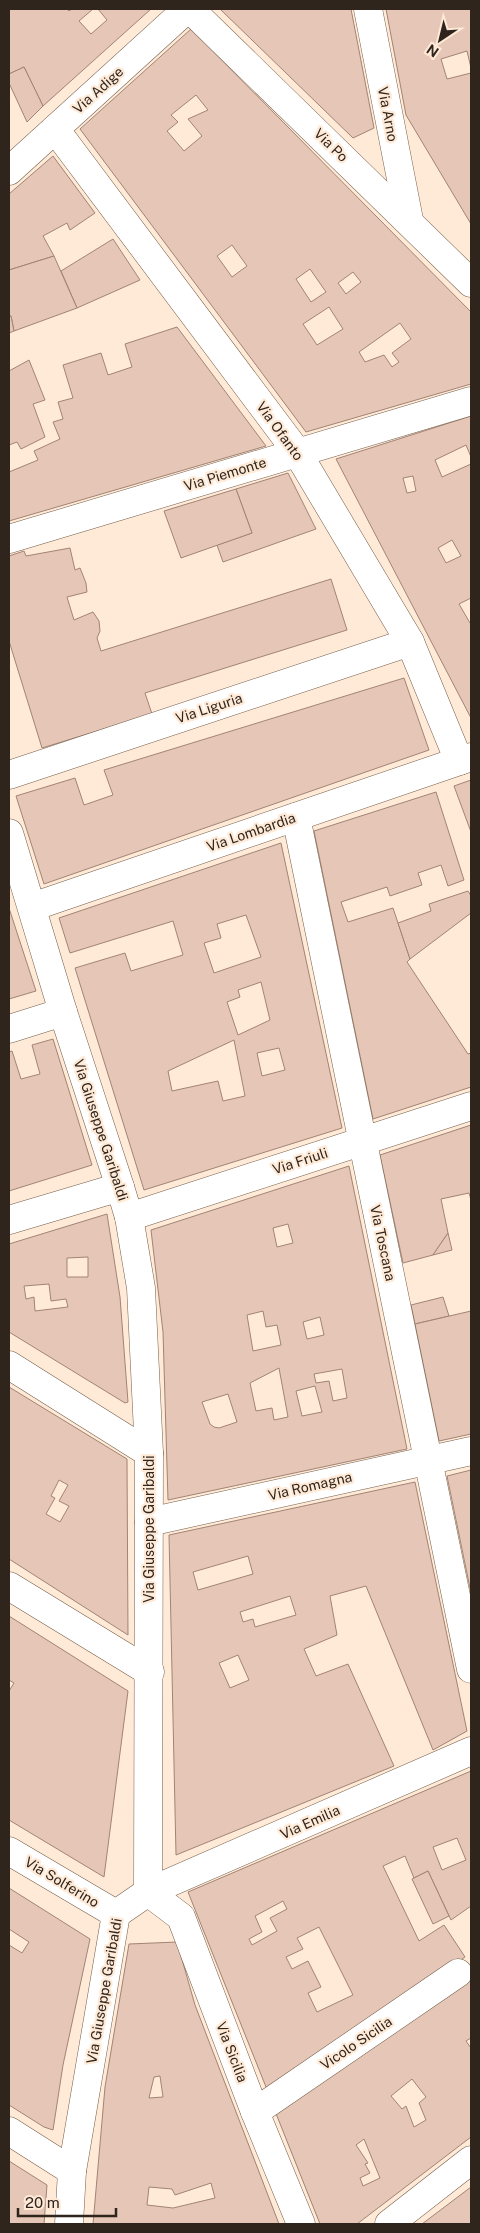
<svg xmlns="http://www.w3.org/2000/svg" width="480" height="2233" font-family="'Public Sans',sans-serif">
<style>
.building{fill:#e6c6b6;stroke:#a18475;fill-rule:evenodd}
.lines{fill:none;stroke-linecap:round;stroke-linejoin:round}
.minor-casing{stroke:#755f4b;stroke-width:29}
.minor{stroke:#fff;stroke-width:28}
.labels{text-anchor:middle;stroke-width:4.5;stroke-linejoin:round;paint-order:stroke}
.street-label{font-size:14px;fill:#2f251d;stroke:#ffead7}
</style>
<rect width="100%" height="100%" fill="#ffead7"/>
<g class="building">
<polygon points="9,9 67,9 69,11 72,9 93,9 79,21 91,34 107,20 98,9 151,9 43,106 24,67 9,74"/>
<polygon points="220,9 351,9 374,128 353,138"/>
<polygon points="386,9 471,9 471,68 467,51 441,59 447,79 471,73 471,224 406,115"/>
<path d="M191,29L471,312V384L306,432L80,129ZM196,95L208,110L188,119L202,136L184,151L167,131L178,122L171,115ZM232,245L247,266L232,277L217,256ZM310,269L326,292L311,302L296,279ZM353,272L361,282L346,294L338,283ZM329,307L343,329L317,345L303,324ZM400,323L411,339L392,353L399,362L392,367L384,355L365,362L359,352Z"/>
<polygon points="24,67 43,106 27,122 9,83 9,74"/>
<polygon points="53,156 95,213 70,230 67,223 43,236 54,256 9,270 9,194"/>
<polygon points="113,239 140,280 77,308 61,271"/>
<polygon points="54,256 77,308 14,331 11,316 9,316 9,270"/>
<polygon points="9,316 11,316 14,331 9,333"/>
<polygon points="177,327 266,446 9,521 9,472 38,460 34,451 60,439 53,422 63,419 58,402 73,398 63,365 101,353 108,375 132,367 125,344"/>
<polygon points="29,360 45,400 33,404 45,437 21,449 17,442 9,445 9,371"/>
<path d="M471,416V457L466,445L435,460L442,477L471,464V598L459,604L470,623L471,622V718L336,459ZM413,476L416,491L407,493L403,478ZM452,540L461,556L446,563L438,548Z"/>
<polygon points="288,473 316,529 223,562 217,545 252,533 236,489"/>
<polygon points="236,489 252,533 181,558 164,511"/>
<polygon points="70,548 75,570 80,568 86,583 87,592 67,597 74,620 93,612 99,621 100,631 97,638 101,651 331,579 347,630 145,693 152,714 42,748 9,641 9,556 24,551 26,556"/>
<polygon points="404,678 429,750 44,884 16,796 75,778 84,805 113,795 104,770"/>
<polygon points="471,780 471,832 454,786"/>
<polygon points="436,792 464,880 448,886 441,865 418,873 422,885 390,896 387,887 341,902 348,922 393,908 410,959 407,962 468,1054 471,1053 471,1087 373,1119 314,831"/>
<path d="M281,843L342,1128L144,1190L75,968L125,953L131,971L183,955L173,921L70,953L59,918ZM246,915L261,957L214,973L204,943L221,938L217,924ZM261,982L270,1020L238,1035L227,1002L240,997L238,990ZM234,1040L245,1096L223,1101L218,1081L172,1091L168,1071ZM279,1048L285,1070L262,1076L257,1053Z"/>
<polygon points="468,891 471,896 471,913 410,959 398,923 431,911 429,904"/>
<polygon points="9,908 36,991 9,999"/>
<polygon points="53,1039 92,1165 9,1191 9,1052 12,1051 21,1079 40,1074 32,1045"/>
<polygon points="471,1125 471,1200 469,1193 441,1199 448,1233 433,1255 403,1263 380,1155"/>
<path d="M349,1166L407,1449L168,1500L163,1332L151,1230ZM288,1224L293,1243L277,1247L273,1228ZM263,1311L266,1327L277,1325L281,1345L253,1351L247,1315ZM320,1317L324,1335L307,1339L303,1322ZM279,1368L288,1417L274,1420L272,1408L256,1411L250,1383ZM342,1369L347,1398L333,1401L329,1381L316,1383L314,1374ZM315,1386L322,1412L302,1416L296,1391ZM228,1394L237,1422L219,1428L214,1427L210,1424L202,1402Z"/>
<path d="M107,1214L120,1297L128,1402L125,1403L9,1332V1244ZM88,1257V1277H67V1258ZM49,1284L51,1301L66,1299L68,1307L35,1311L34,1297L26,1299L24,1286Z"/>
<polygon points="448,1233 452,1250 433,1255 437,1249"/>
<polygon points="443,1297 449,1316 415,1324 411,1305"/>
<polygon points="471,1311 471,1434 439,1441 415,1324"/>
<path d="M9,1387L127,1459L128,1635L9,1559ZM59,1480L68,1485L59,1501L69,1506L60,1522L46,1514L55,1498L51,1496Z"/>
<polygon points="471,1470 471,1593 447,1476"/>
<path d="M415,1482L467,1731L433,1750L366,1586L330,1596L337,1635L304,1649L316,1676L348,1664L394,1766L176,1855L169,1535ZM248,1556L253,1574L198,1590L193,1572ZM290,1596L296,1615L255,1627L253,1619L243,1622L240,1612ZM238,1655L249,1680L230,1688L219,1663Z"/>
<polygon points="9,1616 128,1691 104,1877 9,1820 9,1691 14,1683 9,1680"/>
<path d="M471,1771V1906L451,1920L428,1871L414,1878L405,1856L383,1866L419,1941L444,1925L465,1957L268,2092L188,1892ZM457,1838L466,1860L442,1870L433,1847ZM283,1901L287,1909L270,1918L277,1931L252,1945L249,1939L262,1932L255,1916ZM319,1927L353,1995L317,2012L308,1993L321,1987L308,1961L292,1969L286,1957L303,1949L297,1938Z"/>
<polygon points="428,1871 449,1916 433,1924 412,1879"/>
<polygon points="9,1888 90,1939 63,2065 53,2130 44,2127 9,2105 9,1945 22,1953 29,1942 9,1929"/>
<path d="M177,1942L195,2005L279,2224H93L105,2087L129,1944ZM160,2076L163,2097L149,2098L154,2077ZM211,2183L215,2198L173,2208L147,2205L149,2187L172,2189L175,2195Z"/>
<path d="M471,1976V2038L466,2041L471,2048V2137L357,2224H320L275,2111ZM412,2079L426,2097L419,2103L426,2120L414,2127L406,2106L402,2109L391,2096ZM364,2139L380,2178L363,2186L360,2178L370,2173L365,2164L368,2163L356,2145Z"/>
<polygon points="9,2161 47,2185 44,2224 9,2224"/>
<polygon points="471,2187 471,2224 422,2224"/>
</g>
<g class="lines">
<defs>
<g id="minor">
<polyline points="190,9 471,283"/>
<polyline points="368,9 409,220"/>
<polyline points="55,129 297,452 410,642 459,761"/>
<polyline points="9,171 187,9"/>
<polyline points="9,539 471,401"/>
<polyline points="9,775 410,642"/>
<polyline points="296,817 471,1669"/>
<polyline points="9,833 63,1012 120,1187 129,1217 141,1288 149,1453 148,1892 116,1914 72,2171 69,2224"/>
<polyline points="32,907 471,757"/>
<polyline points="9,1029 63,1012"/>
<polyline points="129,1217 471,1106"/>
<polyline points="9,1220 120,1187"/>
<polyline points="9,1365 149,1453"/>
<polyline points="149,1522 471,1451"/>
<polyline points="9,1586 150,1672"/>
<polyline points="9,1851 116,1914"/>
<polyline points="255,2112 458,1973"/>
<polyline points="9,2131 72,2171"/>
<polyline points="301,2224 255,2112 181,1917 148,1892 471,1751"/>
<polyline points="389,2224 471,2160"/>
</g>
</defs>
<use href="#minor" class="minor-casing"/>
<use href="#minor" class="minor"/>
</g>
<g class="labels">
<g class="street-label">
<text transform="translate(98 90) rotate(-42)" y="5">Via Adige</text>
<text transform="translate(388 114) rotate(79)" y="5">Via Arno</text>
<text transform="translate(331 145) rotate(44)" y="5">Via Po</text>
<text transform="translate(280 431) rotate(54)" y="5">Via Ofanto</text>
<text transform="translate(225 474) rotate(-17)" y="5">Via Piemonte</text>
<text transform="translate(209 708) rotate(-18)" y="5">Via Liguria</text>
<text transform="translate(251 832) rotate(-19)" y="5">Via Lombardia</text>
<text transform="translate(101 1130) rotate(72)" y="5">Via Giuseppe Garibaldi</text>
<text transform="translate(300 1161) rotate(-18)" y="5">Via Friuli</text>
<text transform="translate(383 1243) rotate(78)" y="5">Via Toscana</text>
<text transform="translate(310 1486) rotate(-13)" y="5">Via Romagna</text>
<text transform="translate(149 1529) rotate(-90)" y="5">Via Giuseppe Garibaldi</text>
<text transform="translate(310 1822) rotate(-24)" y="5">Via Emilia</text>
<text transform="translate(62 1882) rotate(31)" y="5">Via Solferino</text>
<text transform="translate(104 1991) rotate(-80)" y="5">Via Giuseppe Garibaldi</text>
<text transform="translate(356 2043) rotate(-34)" y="5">Vicolo Sicilia</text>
<text transform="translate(232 2052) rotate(69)" y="5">Via Sicilia</text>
</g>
</g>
<rect width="480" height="2233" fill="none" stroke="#2f251d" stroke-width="20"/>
<g transform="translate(440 40) rotate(215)" stroke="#ffead7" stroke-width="4" paint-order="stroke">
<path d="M0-4L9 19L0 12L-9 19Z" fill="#2f251d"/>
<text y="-8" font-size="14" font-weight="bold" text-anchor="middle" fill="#2f251d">N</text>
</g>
<path d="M18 2208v8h98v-8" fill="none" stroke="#2f251d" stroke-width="2.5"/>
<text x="25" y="2208" font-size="15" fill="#2f251d" stroke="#ffead7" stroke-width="4" paint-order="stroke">20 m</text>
</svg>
